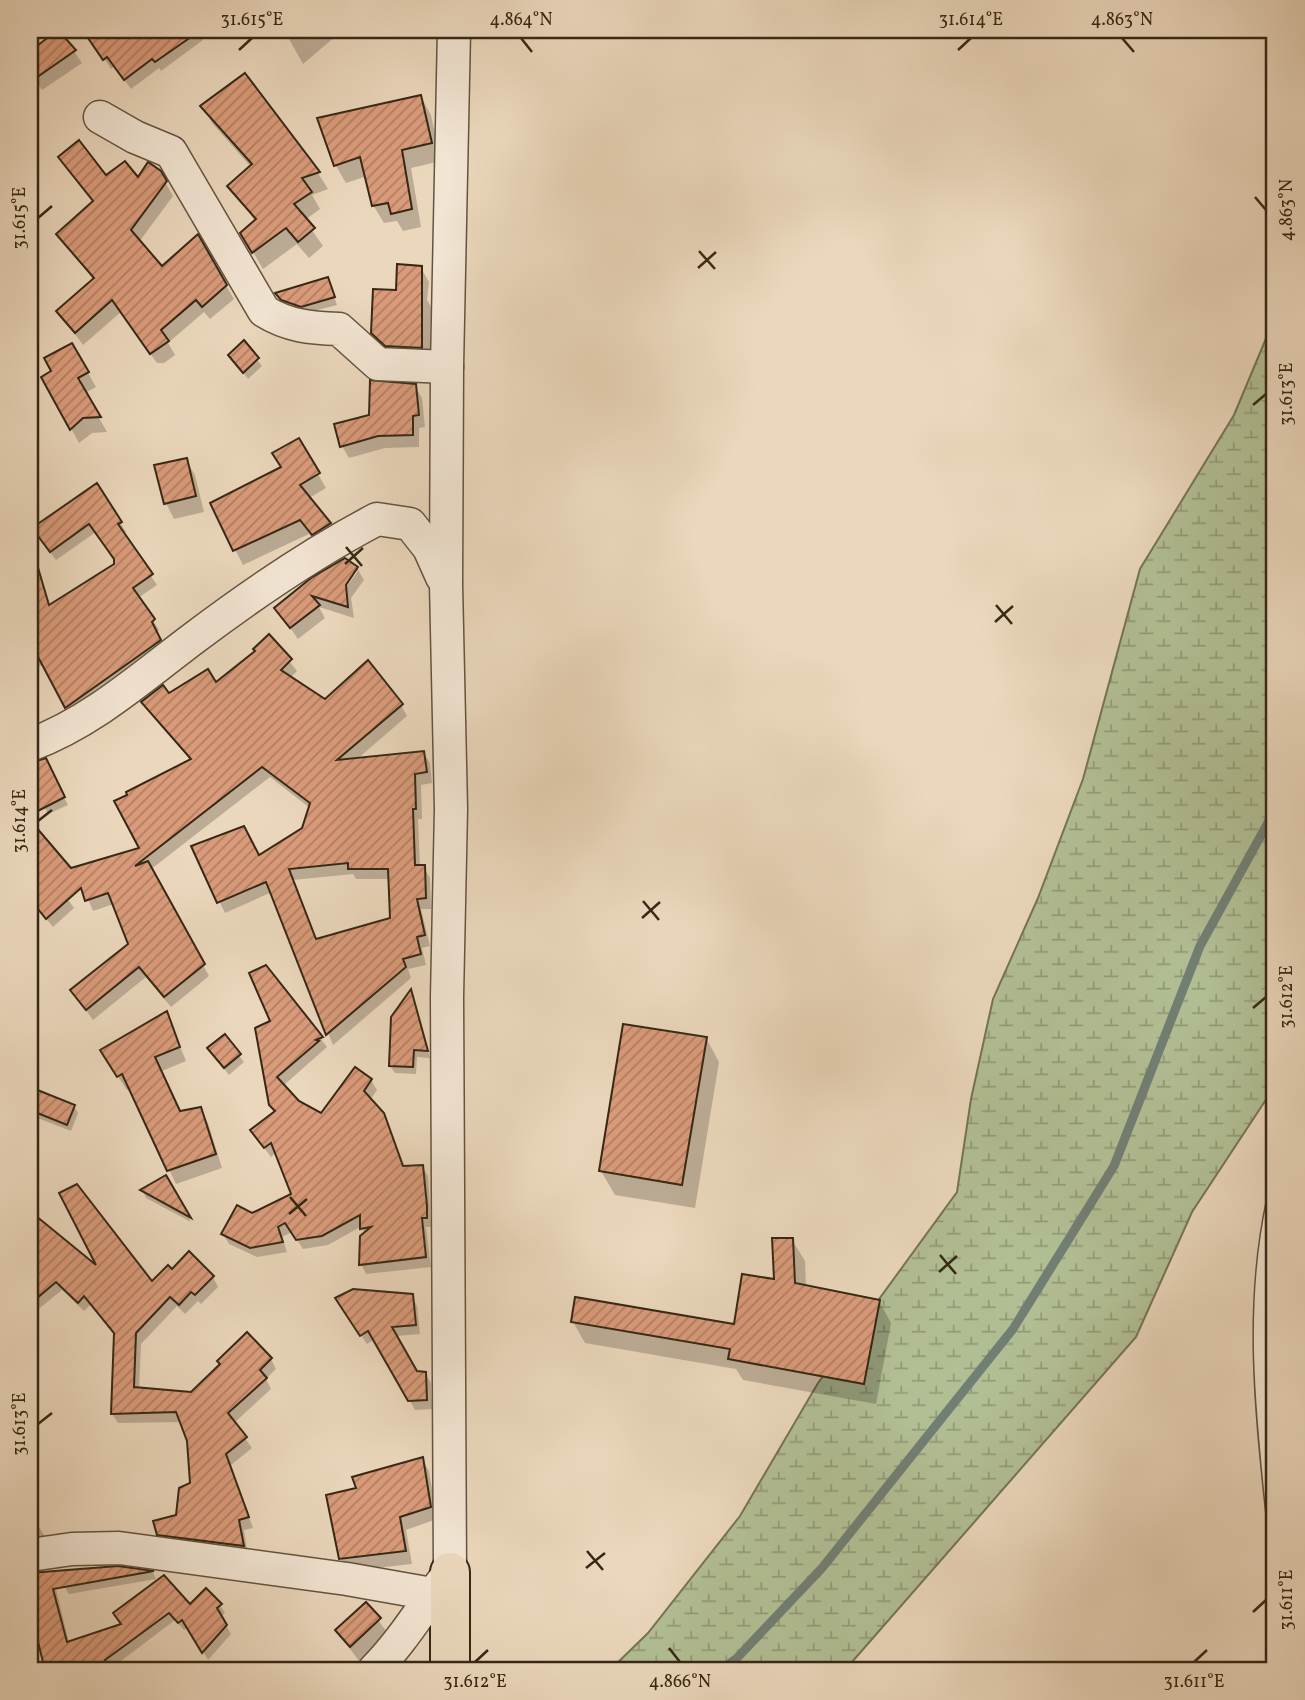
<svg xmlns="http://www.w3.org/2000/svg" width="1305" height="1700" font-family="Vollkorn,serif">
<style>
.wetland{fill:url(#wetland-marsh);stroke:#747455;stroke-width:2}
.shadow{fill:#0003;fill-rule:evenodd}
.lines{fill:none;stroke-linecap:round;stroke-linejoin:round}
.stream{stroke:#717f74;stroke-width:9}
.building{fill:url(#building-hatch);stroke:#362815;stroke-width:2;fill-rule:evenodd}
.lane-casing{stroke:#63543f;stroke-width:19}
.street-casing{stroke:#63543f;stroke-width:35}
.primary-casing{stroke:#362815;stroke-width:42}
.lane{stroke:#f2e5d3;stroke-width:16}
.street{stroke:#f2e5d3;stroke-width:32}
.primary{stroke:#ebd7bc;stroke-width:38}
.ticks{fill:none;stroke:#362815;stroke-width:2.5}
.neatline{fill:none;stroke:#362815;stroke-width:2.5}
.ticks-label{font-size:18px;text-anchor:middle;fill:#362815}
</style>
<defs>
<pattern id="wetland-marsh" width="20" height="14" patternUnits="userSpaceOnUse" patternTransform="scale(1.75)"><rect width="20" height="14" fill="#b2bf95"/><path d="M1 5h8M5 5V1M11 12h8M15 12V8" fill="none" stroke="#929b78"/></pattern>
<pattern id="building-hatch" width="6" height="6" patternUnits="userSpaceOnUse" patternTransform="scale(1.75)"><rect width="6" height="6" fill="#da9b7a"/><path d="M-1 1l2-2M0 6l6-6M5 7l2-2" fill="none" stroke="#b27e63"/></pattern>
</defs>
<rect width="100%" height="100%" fill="#ebd7bc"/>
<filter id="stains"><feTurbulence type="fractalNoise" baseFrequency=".00286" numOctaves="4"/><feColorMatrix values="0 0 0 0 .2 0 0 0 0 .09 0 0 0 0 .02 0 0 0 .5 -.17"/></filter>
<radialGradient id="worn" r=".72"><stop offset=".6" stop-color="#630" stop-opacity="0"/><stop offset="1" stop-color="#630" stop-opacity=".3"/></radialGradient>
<polygon class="wetland" points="1275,317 1275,1086 1192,1212 1136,1337 852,1662 840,1670 610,1670 648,1633 740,1516 818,1383 957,1192 971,1099 993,999 1038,898 1083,779 1140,569 1234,415"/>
<g class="shadow">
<polygon points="104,30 123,30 130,40 144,30 197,30 203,40 161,71 159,68 131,89 114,66 111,69 91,39"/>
<polygon points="284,30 343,30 303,64"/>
<polygon points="60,31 82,63 42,90 30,75 30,38 37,48"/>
<polygon points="421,97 431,115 441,161 411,168 421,227 403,231 397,221 384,223 373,205 367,176 346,183 336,166 320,119"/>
<polygon points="203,106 318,173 328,189 312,195 320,209 305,220 323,246 309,258 297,244 263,269 242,233 256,222 229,186 251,167 212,123"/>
<polygon points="30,131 38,144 30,152"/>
<polygon points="61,157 106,177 138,180 160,173 173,196 139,242 162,268 197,237 234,299 210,319 204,312 168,343 175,355 164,363 157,363 121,312 83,345 58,311 94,280 58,234 94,203"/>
<polygon points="421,268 429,282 427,300 431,307 430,361 382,348 373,333 397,292"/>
<polygon points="328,279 337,305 306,313 287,307 277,294"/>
<polygon points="244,343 262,366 248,379 230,355"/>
<polygon points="72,345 96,387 85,393 107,432 92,433 79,443 43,377 54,372"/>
<polygon points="415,386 422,398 425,427 419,428 419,447 385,448 349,458 342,446 371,417"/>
<polygon points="298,440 326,488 309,498 338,538 321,548 309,534 243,565 212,504 283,468"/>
<polygon points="30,452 39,466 30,474"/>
<polygon points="186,460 195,475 204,512 174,519 166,503"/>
<polygon points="97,485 126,532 123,534 157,585 138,598 159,630 156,632 165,651 72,716 44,664 34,669 30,662 30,586 41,583 50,606 116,565 96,532 56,560 39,538"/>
<path d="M357,568L364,580L351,598L354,618L319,607L325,618L298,639L276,608ZM354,571H358L342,593L339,591Z"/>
<path d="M269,636L297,671L290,678L325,701L401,705L407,716L356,760L423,752L430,763L432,783L421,785L422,819H418L420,867H424L430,878L431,909H421L430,946L422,948L426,965L408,969L411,978L333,1045L272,892L225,913L193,847L258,857L304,829L310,808L270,777L150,870L209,976L171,1007L146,977L93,1020L72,991L130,944L114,904L93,911L75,869L142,849L191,761L144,702L215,685L257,652ZM353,874L356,879H390L392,919L317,941L293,880Z"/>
<polygon points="45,760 68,805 48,814 30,779 30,765"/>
<polygon points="30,846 74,908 53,927 35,905 30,909"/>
<polygon points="266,967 327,1047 283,1086 298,1103 321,1116 371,1080 377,1090 370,1100 389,1125 405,1167 422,1166 428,1176 431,1227 426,1227 431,1267 366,1274 361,1264 365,1235 362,1226 328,1245 303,1249 292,1232 282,1237 287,1252 257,1257 229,1244 223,1234 252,1215 293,1195 277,1152 271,1157 258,1140 276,1113 271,1104 273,1021"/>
<polygon points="411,992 430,1058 417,1057 416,1074 395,1073 390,1066"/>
<polygon points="166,1013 186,1061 162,1071 181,1113 200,1109 208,1123 222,1168 176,1184 130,1088 127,1090 110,1065"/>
<polygon points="224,1036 244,1062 229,1075 213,1055"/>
<polygon points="706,1038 719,1062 695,1208 615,1195 601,1171"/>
<polygon points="37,1092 74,1106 78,1113 71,1131 30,1115 30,1097"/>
<polygon points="30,1148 35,1157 30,1161"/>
<polygon points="166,1178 191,1222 146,1198 143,1191"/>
<polygon points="32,1215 102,1271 152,1284 172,1271 213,1277 218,1287 201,1304 198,1301 185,1314 177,1306 141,1344 139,1390 192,1394 247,1334 271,1359 276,1369 266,1379 271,1389 234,1423 252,1448 231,1465 253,1528 244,1530 248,1556 165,1544 159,1534 178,1516 192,1484 189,1441 182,1422 118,1423 112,1414 115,1336 91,1304 84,1311 62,1290 30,1316"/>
<polygon points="792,1240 805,1261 806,1286 879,1301 891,1323 876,1404 743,1380 736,1369 585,1343 573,1322 736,1326 776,1281"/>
<polygon points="412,1296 417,1306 420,1334 396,1336 416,1373 425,1373 431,1383 432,1409 415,1410 375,1339 367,1344 343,1308"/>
<polygon points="422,1459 429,1471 437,1519 406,1530 412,1564 348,1571 341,1558 358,1490"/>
<polygon points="30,1494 35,1503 30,1507"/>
<polygon points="30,1511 45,1537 30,1545"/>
<polygon points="118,1568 153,1573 156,1579 69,1594 65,1587 62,1571"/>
<polygon points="52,1572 69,1643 190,1607 220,1605 225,1613 221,1617 231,1634 208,1660 188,1627 184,1630 175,1620 109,1670 46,1670 39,1638 30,1640 30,1575"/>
<polygon points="366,1604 389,1635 359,1661 337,1631"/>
</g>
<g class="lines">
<polyline class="stream" points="721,1670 737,1658 822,1568 1013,1329 1114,1166 1200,946 1275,810"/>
</g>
<g class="building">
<polygon points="58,30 76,50 30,82 30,51"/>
<polygon points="101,30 201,30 155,62 152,59 124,80 107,57 103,60 88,38"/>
<polygon points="245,73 320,172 302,178 312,192 294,204 315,228 298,242 286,228 252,253 240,233 256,219 227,186 252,164 200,106"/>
<polygon points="421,95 432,143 402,150 412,209 391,214 388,203 372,206 360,157 334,166 317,118"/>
<polygon points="79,140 106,175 125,161 138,177 148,162 161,171 167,181 131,230 162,266 198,234 227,285 202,307 196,300 161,330 169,341 150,354 112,300 75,333 56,311 94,278 56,234 93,201 58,157"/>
<polygon points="397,264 422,266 422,348 385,346 371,333 373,289 396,290"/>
<polygon points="328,277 335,297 301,307 281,300 275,293"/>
<polygon points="244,340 259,358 243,373 228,355"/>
<polygon points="72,343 89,372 78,378 101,417 83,418 70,430 41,377 51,371 44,358"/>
<polygon points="370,380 416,384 419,415 413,416 413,435 378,436 340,447 334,424 369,415"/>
<polygon points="299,438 320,473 300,485 331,523 312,535 300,520 233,551 210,503 281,467 272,453"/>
<polygon points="187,458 196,496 164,504 154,465"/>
<polygon points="97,483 122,522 118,524 153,574 133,588 155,619 152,622 161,640 65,708 37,655 30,659 30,562 36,561 49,605 114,564 114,559 89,524 50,552 32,528"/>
<polygon points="345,558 358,567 346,585 348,607 312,596 320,605 290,628 274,608 311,578"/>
<path d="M269,634L292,659L281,670L325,699L368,660L403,704L337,760L424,751L427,772L415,774L416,809H413L415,865H425L426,898L417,899L425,935L417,937L421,954L403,959L406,967L326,1035L266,882L217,903L191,846L244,826L259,855L302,828L310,803L262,767L135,866L148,861L205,964L164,997L139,967L86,1010L70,990L128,944L108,893L85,901L81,888L46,919L30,899V820L71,868L139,848L114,801L127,795L126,792L191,759L141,702L163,685L169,693L208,669L216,682L255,651L253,649ZM348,863V869H388L390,918L316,939L289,869Z"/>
<polygon points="46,758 65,797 30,815 30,763"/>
<polygon points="266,965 323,1037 316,1040 319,1041 277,1077 299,1101 321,1113 355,1067 372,1079 364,1091 384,1113 403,1166 423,1165 427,1206 427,1218 422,1218 426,1257 359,1265 360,1236 371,1227 360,1229 360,1215 322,1236 296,1240 285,1223 278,1227 283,1242 250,1248 221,1234 237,1205 252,1213 291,1194 271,1143 264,1148 250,1130 275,1111 269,1105 255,1028 270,1021 249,973"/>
<polygon points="411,989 428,1051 414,1050 413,1067 389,1066 391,1017"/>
<polygon points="167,1011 180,1047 155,1057 180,1111 201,1107 216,1154 167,1171 122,1074 117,1077 100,1050"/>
<polygon points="623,1024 707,1037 682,1185 599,1171"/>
<polygon points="225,1034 241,1054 224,1068 207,1048"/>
<polygon points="30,1087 75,1105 67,1125 30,1110"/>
<polygon points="166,1175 191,1218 140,1190"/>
<polygon points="77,1184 152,1281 168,1265 172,1269 189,1251 214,1276 195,1295 191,1292 179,1305 170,1297 136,1333 134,1387 191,1392 220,1364 217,1361 247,1332 272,1358 260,1370 267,1378 228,1413 247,1437 226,1454 249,1517 239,1520 244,1546 157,1535 153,1521 176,1515 179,1488 190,1483 187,1441 176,1412 111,1414 114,1333 84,1296 78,1303 56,1282 30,1304 30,1211 96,1265 59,1193"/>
<polygon points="772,1238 793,1238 795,1283 880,1300 864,1384 728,1359 730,1349 571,1322 575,1297 734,1324 742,1274 774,1279"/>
<polygon points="353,1289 413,1294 416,1325 392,1327 417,1371 426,1372 427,1400 408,1401 368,1331 360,1336 335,1298"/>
<polygon points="423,1457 431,1507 400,1517 406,1551 339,1559 326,1495 356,1488 352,1477"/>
<polygon points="118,1566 154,1571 53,1589 67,1642 121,1624 113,1613 164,1575 190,1604 206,1588 222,1604 217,1608 227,1625 202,1653 182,1620 178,1623 169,1613 105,1660 109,1670 45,1670 35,1630 30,1631 30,1573"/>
<polygon points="366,1602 381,1618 350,1647 335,1630"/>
</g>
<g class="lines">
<defs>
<path id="lane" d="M1275,1202C1252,1308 1264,1413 1275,1518"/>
<g id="street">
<path d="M100,117L135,137L171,152L264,311C288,326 310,328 339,329L378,364L447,367"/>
<path d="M30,745C92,722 142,677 194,638C251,595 314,552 377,519L410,524L429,548L442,577"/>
<polyline points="30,1555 72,1549 119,1548 347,1579 432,1594"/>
<path d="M374,1670C404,1640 424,1604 450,1572L447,997L451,809L446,584L447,367L454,30"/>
</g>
<polyline id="primary" points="450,1670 450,1572"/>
</defs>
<use href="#lane" class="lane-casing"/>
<use href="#street" class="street-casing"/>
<use href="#primary" class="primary-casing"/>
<use href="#lane" class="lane"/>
<use href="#street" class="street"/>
<use href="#primary" class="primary"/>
</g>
<path class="ticks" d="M521,38L532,52M1122,38L1134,52M239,50L252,38M958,50L971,38M1255,197L1266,210M38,218L52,206M699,251L715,269M698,268L716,252M1253,405L1266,394M346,547L362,566M345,564L363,548M996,605L1012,624M995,622L1013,606M38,821L52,810M643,901L659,920M642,918L660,902M1253,1008L1266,997M290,1197L306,1216M289,1214L307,1199M940,1255L956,1274M939,1272L957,1256M38,1424L52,1413M587,1551L603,1570M586,1568L605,1553M1253,1612L1266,1600M669,1648L680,1662M475,1662L488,1650M1194,1662L1207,1650"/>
<rect width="1305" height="1700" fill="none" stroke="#ebd7bc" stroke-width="77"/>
<rect x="38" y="38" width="1228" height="1624" class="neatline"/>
<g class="ticks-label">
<text x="252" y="25">31.615°E</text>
<text x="521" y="25">4.864°N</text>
<text x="971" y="25">31.614°E</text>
<text x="1122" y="25">4.863°N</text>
<text transform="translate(1286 210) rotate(-90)" y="6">4.863°N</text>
<text transform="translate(19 218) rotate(-90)" y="6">31.615°E</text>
<text transform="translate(1286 394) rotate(-90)" y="6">31.613°E</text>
<text transform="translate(19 821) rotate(-90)" y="6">31.614°E</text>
<text transform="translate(1286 997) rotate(-90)" y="6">31.612°E</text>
<text transform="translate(19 1424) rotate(-90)" y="6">31.613°E</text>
<text transform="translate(1286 1600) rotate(-90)" y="6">31.611°E</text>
<text x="475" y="1687">31.612°E</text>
<text x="680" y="1687">4.866°N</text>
<text x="1194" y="1687">31.611°E</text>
</g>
<rect width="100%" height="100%" filter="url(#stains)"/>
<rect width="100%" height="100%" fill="url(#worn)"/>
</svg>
